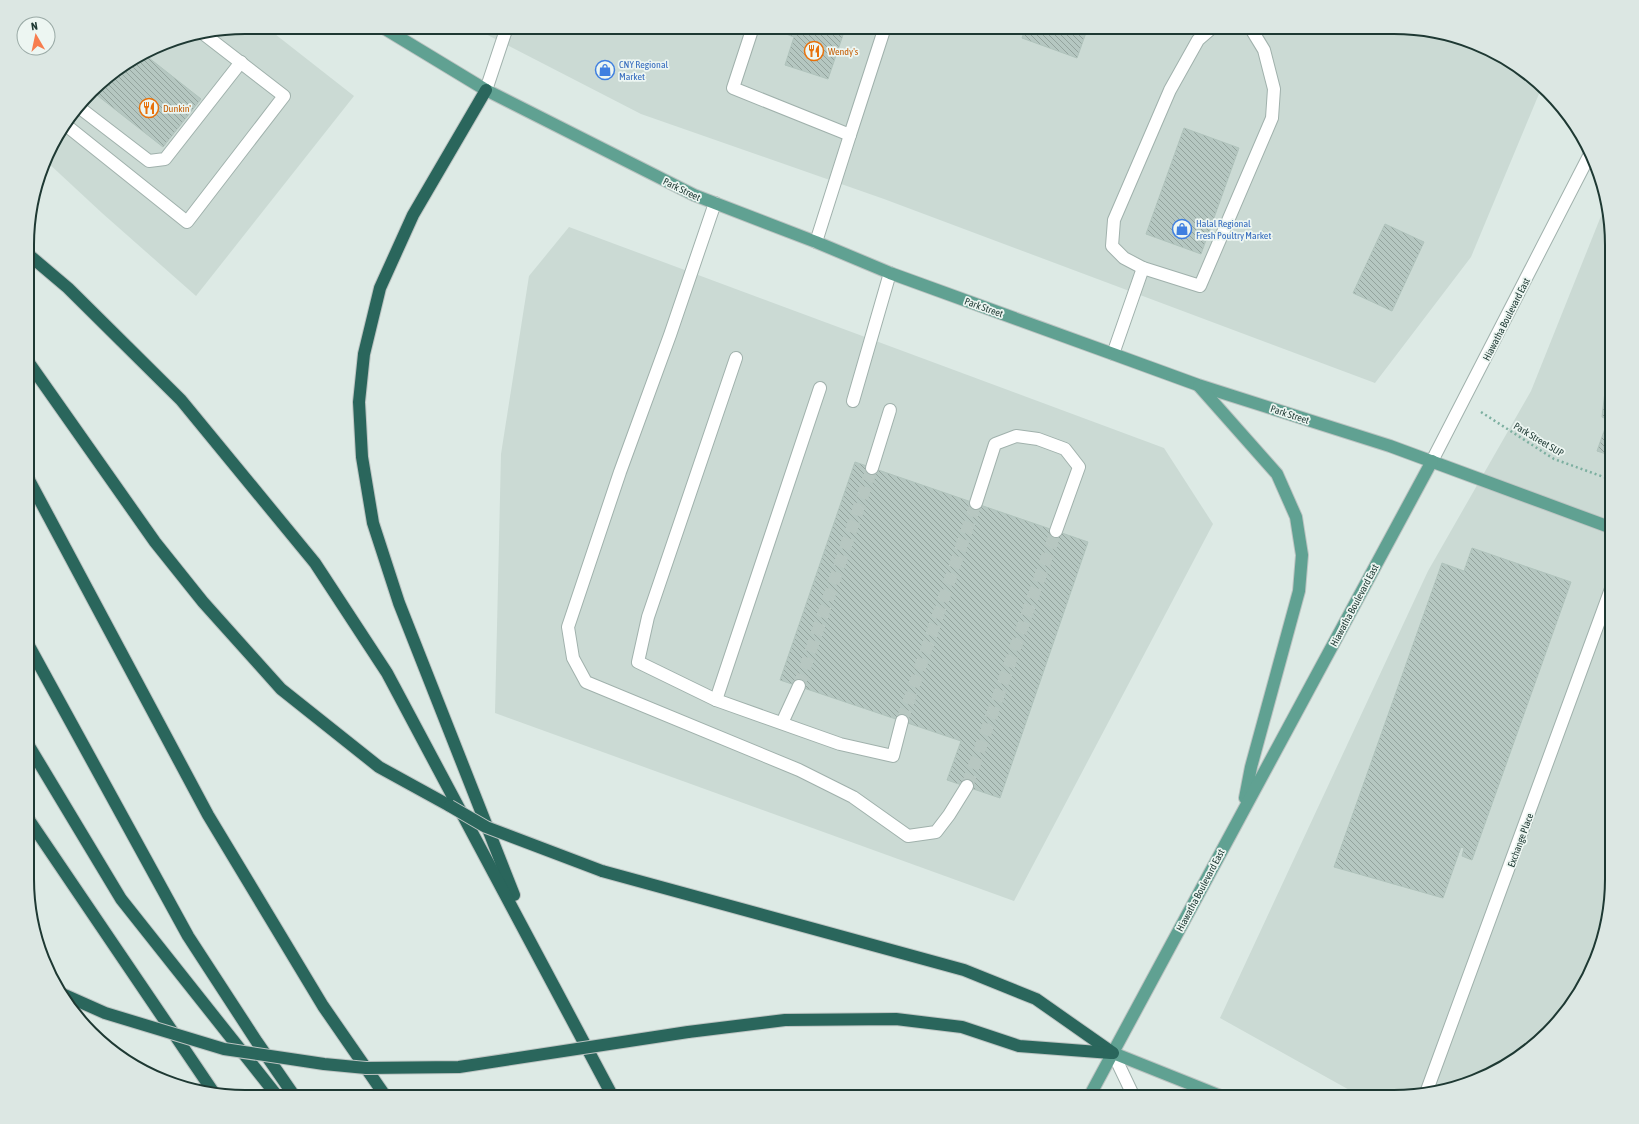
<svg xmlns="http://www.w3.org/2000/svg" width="1639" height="1124" font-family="'Asap Condensed',sans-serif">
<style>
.built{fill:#cbdad4}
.building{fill:url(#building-back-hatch);stroke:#b0c3bc}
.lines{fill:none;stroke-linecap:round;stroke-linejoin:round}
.minor-tunnel{stroke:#b7c7c1;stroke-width:12;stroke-dasharray:12 6;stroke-linecap:butt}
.minor-casing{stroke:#a0b1ac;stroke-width:14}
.major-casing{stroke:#bcc4c2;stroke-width:14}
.highway-casing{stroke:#bcc4c2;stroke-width:14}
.path{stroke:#7cafa0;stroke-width:2.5;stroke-dasharray:2 3;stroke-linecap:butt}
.minor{stroke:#fff;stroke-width:12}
.major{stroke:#60a192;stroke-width:12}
.highway{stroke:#2a665c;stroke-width:12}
.highway-bridge-casing{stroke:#bcc4c2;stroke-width:14;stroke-linecap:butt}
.highway-bridge{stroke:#2a665c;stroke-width:12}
.labels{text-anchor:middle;stroke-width:3.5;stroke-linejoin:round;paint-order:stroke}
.food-label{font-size:10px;fill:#c56008;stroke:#edf6f2;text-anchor:start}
.shop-label{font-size:10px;fill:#366cbe;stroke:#edf6f2;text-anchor:start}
.street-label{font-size:10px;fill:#1e3933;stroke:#edf6f2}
.rim{fill:none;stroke:#1e3933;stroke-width:2}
</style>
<defs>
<pattern id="building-back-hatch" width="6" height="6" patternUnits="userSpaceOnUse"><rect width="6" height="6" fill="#b5c7c1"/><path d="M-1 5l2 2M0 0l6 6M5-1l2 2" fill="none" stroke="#93a39d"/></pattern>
</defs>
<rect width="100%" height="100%" fill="#ddeae5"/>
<g class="built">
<polygon points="245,27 266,27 354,96 196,296 102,213 46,161 50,148 101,81 162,44"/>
<polygon points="472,27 1408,27 1464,39 1526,72 1541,89 1471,257 1375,383 884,199 641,114"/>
<polygon points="1607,201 1612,231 1612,893 1600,949 1567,1011 1537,1043 1491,1074 1450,1090 1394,1097 1362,1097 1220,1018 1428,571 1531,391"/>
<polygon points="569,227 1164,448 1213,524 1014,901 495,713 501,454 529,276"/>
</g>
<g class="building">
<polygon points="788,27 839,27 845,29 828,79 785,65 794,37 786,34"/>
<polygon points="1026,27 1088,27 1077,58 1022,38"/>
<polygon points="144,54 201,99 163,147 93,92 101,81"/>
<polygon points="1184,128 1239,148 1201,254 1146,234"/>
<polygon points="1385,224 1424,242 1392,311 1353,293"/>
<polygon points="1612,331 1612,456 1597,451 1608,420 1602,417"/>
<polygon points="855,462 1088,542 1000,798 947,780 961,741 780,680"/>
<polygon points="1472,548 1571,582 1472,860 1462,856 1464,848 1461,847 1443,898 1334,867 1442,563 1464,571"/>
</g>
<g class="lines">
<g class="minor-tunnel">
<polyline points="799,686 872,468"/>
<polyline points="902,721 976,503"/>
<polyline points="967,786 1056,531"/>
</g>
<defs>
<g id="minor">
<polyline points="753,27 733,88 850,135 885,27"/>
<polyline points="1213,27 1198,40 1170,90 1114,220 1112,246 1124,258 1143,268 1200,286 1272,118 1274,89 1264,50 1250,27"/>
<polyline points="486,90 507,27"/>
<polyline points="80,108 149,161 165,159 241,62"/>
<polyline points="67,126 187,222 284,96 205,35"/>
<polyline points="715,203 670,335 620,472 568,627 573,658 586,682 799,770 853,797 908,836 936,832 949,815 967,786"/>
<polyline points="816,242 850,135"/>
<polyline points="1113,354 1143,268"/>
<polyline points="736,358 648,617 638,662 716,700 840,744 893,756 902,721"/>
<polyline points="853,401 890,273"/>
<polyline points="1432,461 1590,154"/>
<polyline points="872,468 890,410"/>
<polyline points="976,503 995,444 1016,436 1038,439 1065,449 1079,467 1056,531"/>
<polyline points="716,700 820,388"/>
<polyline points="782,723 799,686"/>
<polyline points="1113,1053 1134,1097"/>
<polyline points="1426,1093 1612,586"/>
</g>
<g id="major">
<polyline points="382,27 486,90 694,195 816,242 890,273 1113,354 1198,385 1390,446 1612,528"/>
<polyline points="1199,386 1277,474 1296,517 1302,555 1299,591 1251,767 1245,798"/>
<polyline points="1113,1053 1223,1097"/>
<polyline points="1089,1097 1432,461"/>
</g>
<g id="highway">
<polyline points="486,90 413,215 380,288 364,354 359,402 362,457 373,523 399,603 514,895"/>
<polyline points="29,255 68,288 181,400 315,563 387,673 613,1097"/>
<polyline points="29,363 155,542 203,602 281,689 379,767 450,806"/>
<polyline points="29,480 208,815 323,1006 386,1097"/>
<polyline points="29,646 188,936 257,1042 295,1097"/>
<polyline points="29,746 121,899 278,1097"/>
<polyline points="29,820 214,1093"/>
<polyline points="602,871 964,970 1036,999 1113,1053"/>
<polyline points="688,1032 785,1020 896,1019 962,1027 1019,1046 1111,1053"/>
</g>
</defs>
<use href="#minor" class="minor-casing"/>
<use href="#major" class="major-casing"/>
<use href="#highway" class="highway-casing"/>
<polyline class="path" points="1481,412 1554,459 1612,480"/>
<use href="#minor" class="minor"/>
<use href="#major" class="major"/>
<use href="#highway" class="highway"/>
<defs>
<g id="highway-bridge">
<polyline points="450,806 486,827 602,871"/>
<polyline points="60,993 105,1013 224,1049 324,1064 366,1068 459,1067 688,1032"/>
</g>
</defs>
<use href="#highway-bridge" class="highway-bridge-casing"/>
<use href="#highway-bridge" class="highway-bridge"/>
</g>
<defs>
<symbol id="restaurant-ring" viewBox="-11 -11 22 22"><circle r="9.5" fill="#edf6f2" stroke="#e8710a" stroke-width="1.5"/><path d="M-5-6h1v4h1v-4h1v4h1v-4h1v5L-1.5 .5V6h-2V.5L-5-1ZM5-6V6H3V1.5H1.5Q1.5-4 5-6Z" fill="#e8710a"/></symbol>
<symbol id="shop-ring" viewBox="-11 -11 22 22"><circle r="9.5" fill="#edf6f2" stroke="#3f7fe0" stroke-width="1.5"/><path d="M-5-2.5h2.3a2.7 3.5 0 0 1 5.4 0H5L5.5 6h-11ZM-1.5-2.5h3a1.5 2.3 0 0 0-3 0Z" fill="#3f7fe0"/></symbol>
</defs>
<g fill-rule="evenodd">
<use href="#restaurant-ring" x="803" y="40" width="22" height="22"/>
<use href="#shop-ring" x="594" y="59" width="22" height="22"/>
<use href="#restaurant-ring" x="138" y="97" width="22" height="22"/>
<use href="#shop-ring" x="1171" y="218" width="22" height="22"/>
</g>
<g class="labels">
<g class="food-label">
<text x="828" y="55">Wendy's</text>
<text x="163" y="112">Dunkin'</text>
</g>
<g class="shop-label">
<text x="619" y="68">CNY Regional<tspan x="619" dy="12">Market</tspan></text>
<text x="1196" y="227">Halal Regional<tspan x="1196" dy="12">Fresh Poultry Market</tspan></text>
</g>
<g class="street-label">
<text transform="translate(682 189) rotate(26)" y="4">Park Street</text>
<text transform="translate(984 307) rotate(20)" y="4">Park Street</text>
<text transform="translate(1506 319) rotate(-63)" y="4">Hiawatha Boulevard East</text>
<text transform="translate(1290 414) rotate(18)" y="4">Park Street</text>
<text transform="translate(1539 439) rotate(31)" y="4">Park Street SUP</text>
<text transform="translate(1354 605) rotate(-62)" y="4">Hiawatha Boulevard East</text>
<text transform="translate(1520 840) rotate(-70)" y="4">Exchange Place</text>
<text transform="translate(1200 890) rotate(-62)" y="4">Hiawatha Boulevard East</text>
</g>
</g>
<path d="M0 0H1639V1124H0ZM245 34H1394A211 211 0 0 1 1605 245V879A211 211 0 0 1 1394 1090H245A211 211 0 0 1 34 879V245A211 211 0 0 1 245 34Z" fill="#dce7e3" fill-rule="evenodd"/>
<path class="rim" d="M245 34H1394A211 211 0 0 1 1605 245V879A211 211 0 0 1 1394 1090H245A211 211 0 0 1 34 879V245A211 211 0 0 1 245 34Z"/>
<g transform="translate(36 36) rotate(351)"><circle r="19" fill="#edf6f2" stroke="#9aaaa6"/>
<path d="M0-3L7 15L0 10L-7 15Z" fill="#f77d4e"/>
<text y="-6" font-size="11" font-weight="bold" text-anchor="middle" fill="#1e3933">N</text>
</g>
</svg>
